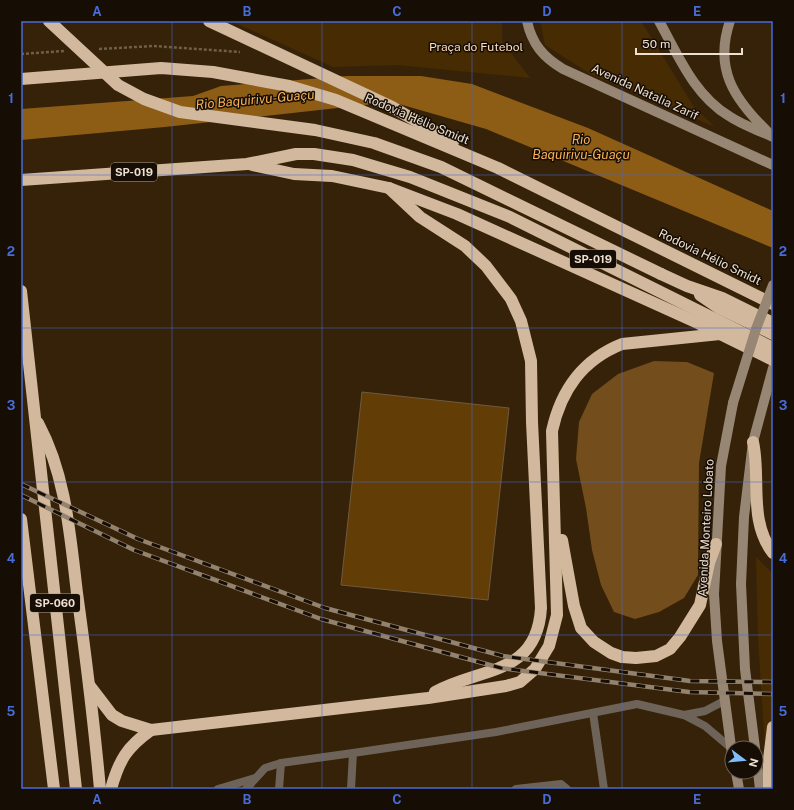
<svg xmlns="http://www.w3.org/2000/svg" width="794" height="810" font-family="'Public Sans',sans-serif">
<style>
.green{fill:#472b02}
.forest{fill:#734d1b}
.water{fill:#8d5c15}
.building{fill:#623d05;stroke:#705a40}
.lines{fill:none;stroke-linecap:round;stroke-linejoin:round}
.path{stroke:#6f5e48;stroke-width:2.5;stroke-dasharray:3 2;stroke-linecap:butt}
.service{stroke:#6d6358;stroke-width:8}
.secondary{stroke:#968673;stroke-width:10}
.motorway{stroke:#d2b89c;stroke-width:12}
.rail-casing{stroke:#92826e;stroke-width:4.5}
.rail{stroke:#160d04;stroke-width:3;stroke-dasharray:9;stroke-linecap:butt}
.secondary-bridge{stroke:#968673;stroke-width:10}
.motorway-bridge{stroke:#d2b89c;stroke-width:12}
.grid{fill:none;stroke:#476bd7;stroke-width:1;stroke-opacity:0.55}
.labels{text-anchor:middle;stroke-width:3;stroke-linejoin:round;paint-order:stroke}
.shield{fill:#160d04;stroke:#aca194;stroke-width:1}
.shield-label{font-size:11px;font-weight:bold;fill:#ede0d1}
.park-label{font-size:12px;fill:#fbdebe;stroke:#160d04}
.street-label{font-size:12px;fill:#ede0d1;stroke:#160d04}
.water-label{font-size:13px;font-style:italic;fill:#f8b259;stroke:#160d04}
.neatline{fill:none;stroke:#476bd7;stroke-width:1.5}
.grid-label{font-size:13px;text-anchor:middle;font-weight:bold;fill:#476bd7}
</style>
<rect width="100%" height="100%" fill="#352208"/>
<g class="green">
<polygon points="231,21 502,21 502,41 530,78 396,65 333,67"/>
<polygon points="540,21 641,21 694,107 715,127 592,75 545,45"/>
<polygon points="756,557 773,574 773,715 765,748 758,639"/>
</g>
<polygon class="forest" points="654,361 687,362 714,373 699,463 698,575 684,598 659,612 635,619 614,612 601,585 592,550 586,508 576,459 579,422 592,394 618,374"/>
<polygon class="water" points="347,76 421,76 472,84 588,128 773,211 773,248 486,129 392,102 165,127 21,140 21,109 193,96 221,86"/>
<polygon class="building" points="362,392 509,408 488,600 341,585"/>
<g class="lines">
<g class="path">
<polyline points="99,49 154,46 240,52"/>
<polyline points="21,54 64,51"/>
</g>
<g class="service">
<polyline points="593,713 604,789"/>
<polyline points="684,715 705,711 724,701"/>
<polyline points="218,789 255,778"/>
<polyline points="246,789 265,768 281,763 353,753"/>
<polyline points="279,789 281,763"/>
<polyline points="351,789 353,753 496,732 637,704 684,715 705,726 731,748"/>
<polyline points="516,789 561,784 567,789"/>
</g>
<g class="secondary">
<path d="M527,21C532,44 543,57 563,69L773,165"/>
<path d="M659,21C678,55 694,95 729,116C742,125 758,130 773,137"/>
<path d="M730,21C714,68 733,98 767,131"/>
<polyline points="755,748 745,669 741,584 744,517 753,442 773,368"/>
<polyline points="732,754 717,641 714,594 721,466 733,403"/>
<polyline points="756,755 760,789"/>
<polyline points="736,772 739,789"/>
</g>
<g class="motorway">
<polyline points="209,21 392,107 453,142"/>
<polyline points="21,79 161,68 213,72 289,86 336,100 498,168 773,304"/>
<polyline points="252,165 294,174 332,176 389,188 457,214 698,323 773,360"/>
<polyline points="21,180 247,164 296,154 314,154 353,160 410,177 510,217 773,348"/>
<path d="M389,188L420,217L465,246L486,266L511,299L521,321L531,361L532,422L541,608C537,676 480,667 435,692"/>
<polyline points="661,274 687,286 722,298 773,323"/>
<polyline points="21,291 76,789"/>
<polyline points="700,295 719,308 773,334"/>
<path d="M38,423C66,475 70,535 77,593C86,658 94,723 100,789"/>
<path d="M753,442C761,478 748,521 773,553"/>
<polyline points="21,519 54,789"/>
<polyline points="562,540 574,606 581,628 594,642 611,653 622,657 636,658 656,656 670,649 680,637 700,605 709,563 716,544"/>
<path d="M89,685L112,715L122,721L151,730L428,698L506,686L520,682L535,669L549,646L557,615L552,431C561,390 582,360 622,344L720,334"/>
<path d="M111,789C119,760 127,747 151,730"/>
<polyline points="769,789 769,759 773,727"/>
</g>
<defs>
<g id="rail">
<polyline points="21,484 138,539 325,608 503,656 690,681 773,682"/>
<polyline points="21,495 134,550 321,619 501,668 689,692 773,694"/>
</g>
</defs>
<use href="#rail" class="rail-casing"/>
<use href="#rail" class="rail"/>
<polyline class="secondary-bridge" points="733,403 756,329 773,285"/>
<polyline class="motorway-bridge" points="49,21 118,85 144,99 180,112 315,130 374,143 441,167 661,274"/>
</g>
<path class="grid" d="M172,21V789M322,21V789M472,21V789M622,21V789M21,175H773M21,328H773M21,482H773M21,635H773"/>
<g class="labels">
<g class="shield">
<rect x="111" y="163" width="46" height="18" rx="3"/>
<rect x="570" y="250" width="46" height="18" rx="3"/>
<rect x="30" y="594" width="50" height="18" rx="3"/>
</g>
<g class="shield-label">
<text x="134" y="176">SP-019</text>
<text x="593" y="263">SP-019</text>
<text x="55" y="607">SP-060</text>
</g>
<g class="park-label">
<text x="476" y="51">Praça do Futebol</text>
</g>
<g class="street-label">
<text transform="translate(645 92) rotate(25)" y="4">Avenida Natalia Zarif</text>
<text transform="translate(417 119) rotate(23)" y="4">Rodovia Hélio Smidt</text>
<text transform="translate(710 257) rotate(26)" y="4">Rodovia Hélio Smidt</text>
<text transform="translate(706 528) rotate(-87)" y="4">Avenida Monteiro Lobato</text>
</g>
<g class="water-label">
<text transform="translate(255 99) rotate(-5)" y="5">Rio Baquirivu-Guaçu</text>
<text x="581" y="144">Rio<tspan x="581" dy="15">Baquirivu-Guaçu</tspan></text>
</g>
</g>
<rect width="794" height="810" fill="none" stroke="#160d04" stroke-width="44"/>
<g transform="translate(744 760) rotate(106)"><circle r="19" fill="#160d04" stroke="#6c6156"/>
<path d="M0-3L7 15L0 10L-7 15Z" fill="#81bcfa"/>
<text y="-6" font-size="11" font-weight="bold" text-anchor="middle" fill="#ede0d1">N</text>
</g>
<path d="M636 48v6h106v-6" fill="none" stroke="#ede0d1" stroke-width="2"/>
<text x="642" y="48" font-size="12" fill="#ede0d1" stroke="#160d04" stroke-width="3" paint-order="stroke">50 m</text>
<rect x="22" y="22" width="750" height="766" class="neatline"/>
<g class="grid-label">
<text x="97" y="16">A</text>
<text x="247" y="16">B</text>
<text x="397" y="16">C</text>
<text x="547" y="16">D</text>
<text x="697" y="16">E</text>
<text x="11" y="103">1</text>
<text x="783" y="103">1</text>
<text x="11" y="256">2</text>
<text x="783" y="256">2</text>
<text x="11" y="410">3</text>
<text x="783" y="410">3</text>
<text x="11" y="563">4</text>
<text x="783" y="563">4</text>
<text x="11" y="716">5</text>
<text x="783" y="716">5</text>
<text x="97" y="804">A</text>
<text x="247" y="804">B</text>
<text x="397" y="804">C</text>
<text x="547" y="804">D</text>
<text x="697" y="804">E</text>
</g>
</svg>
